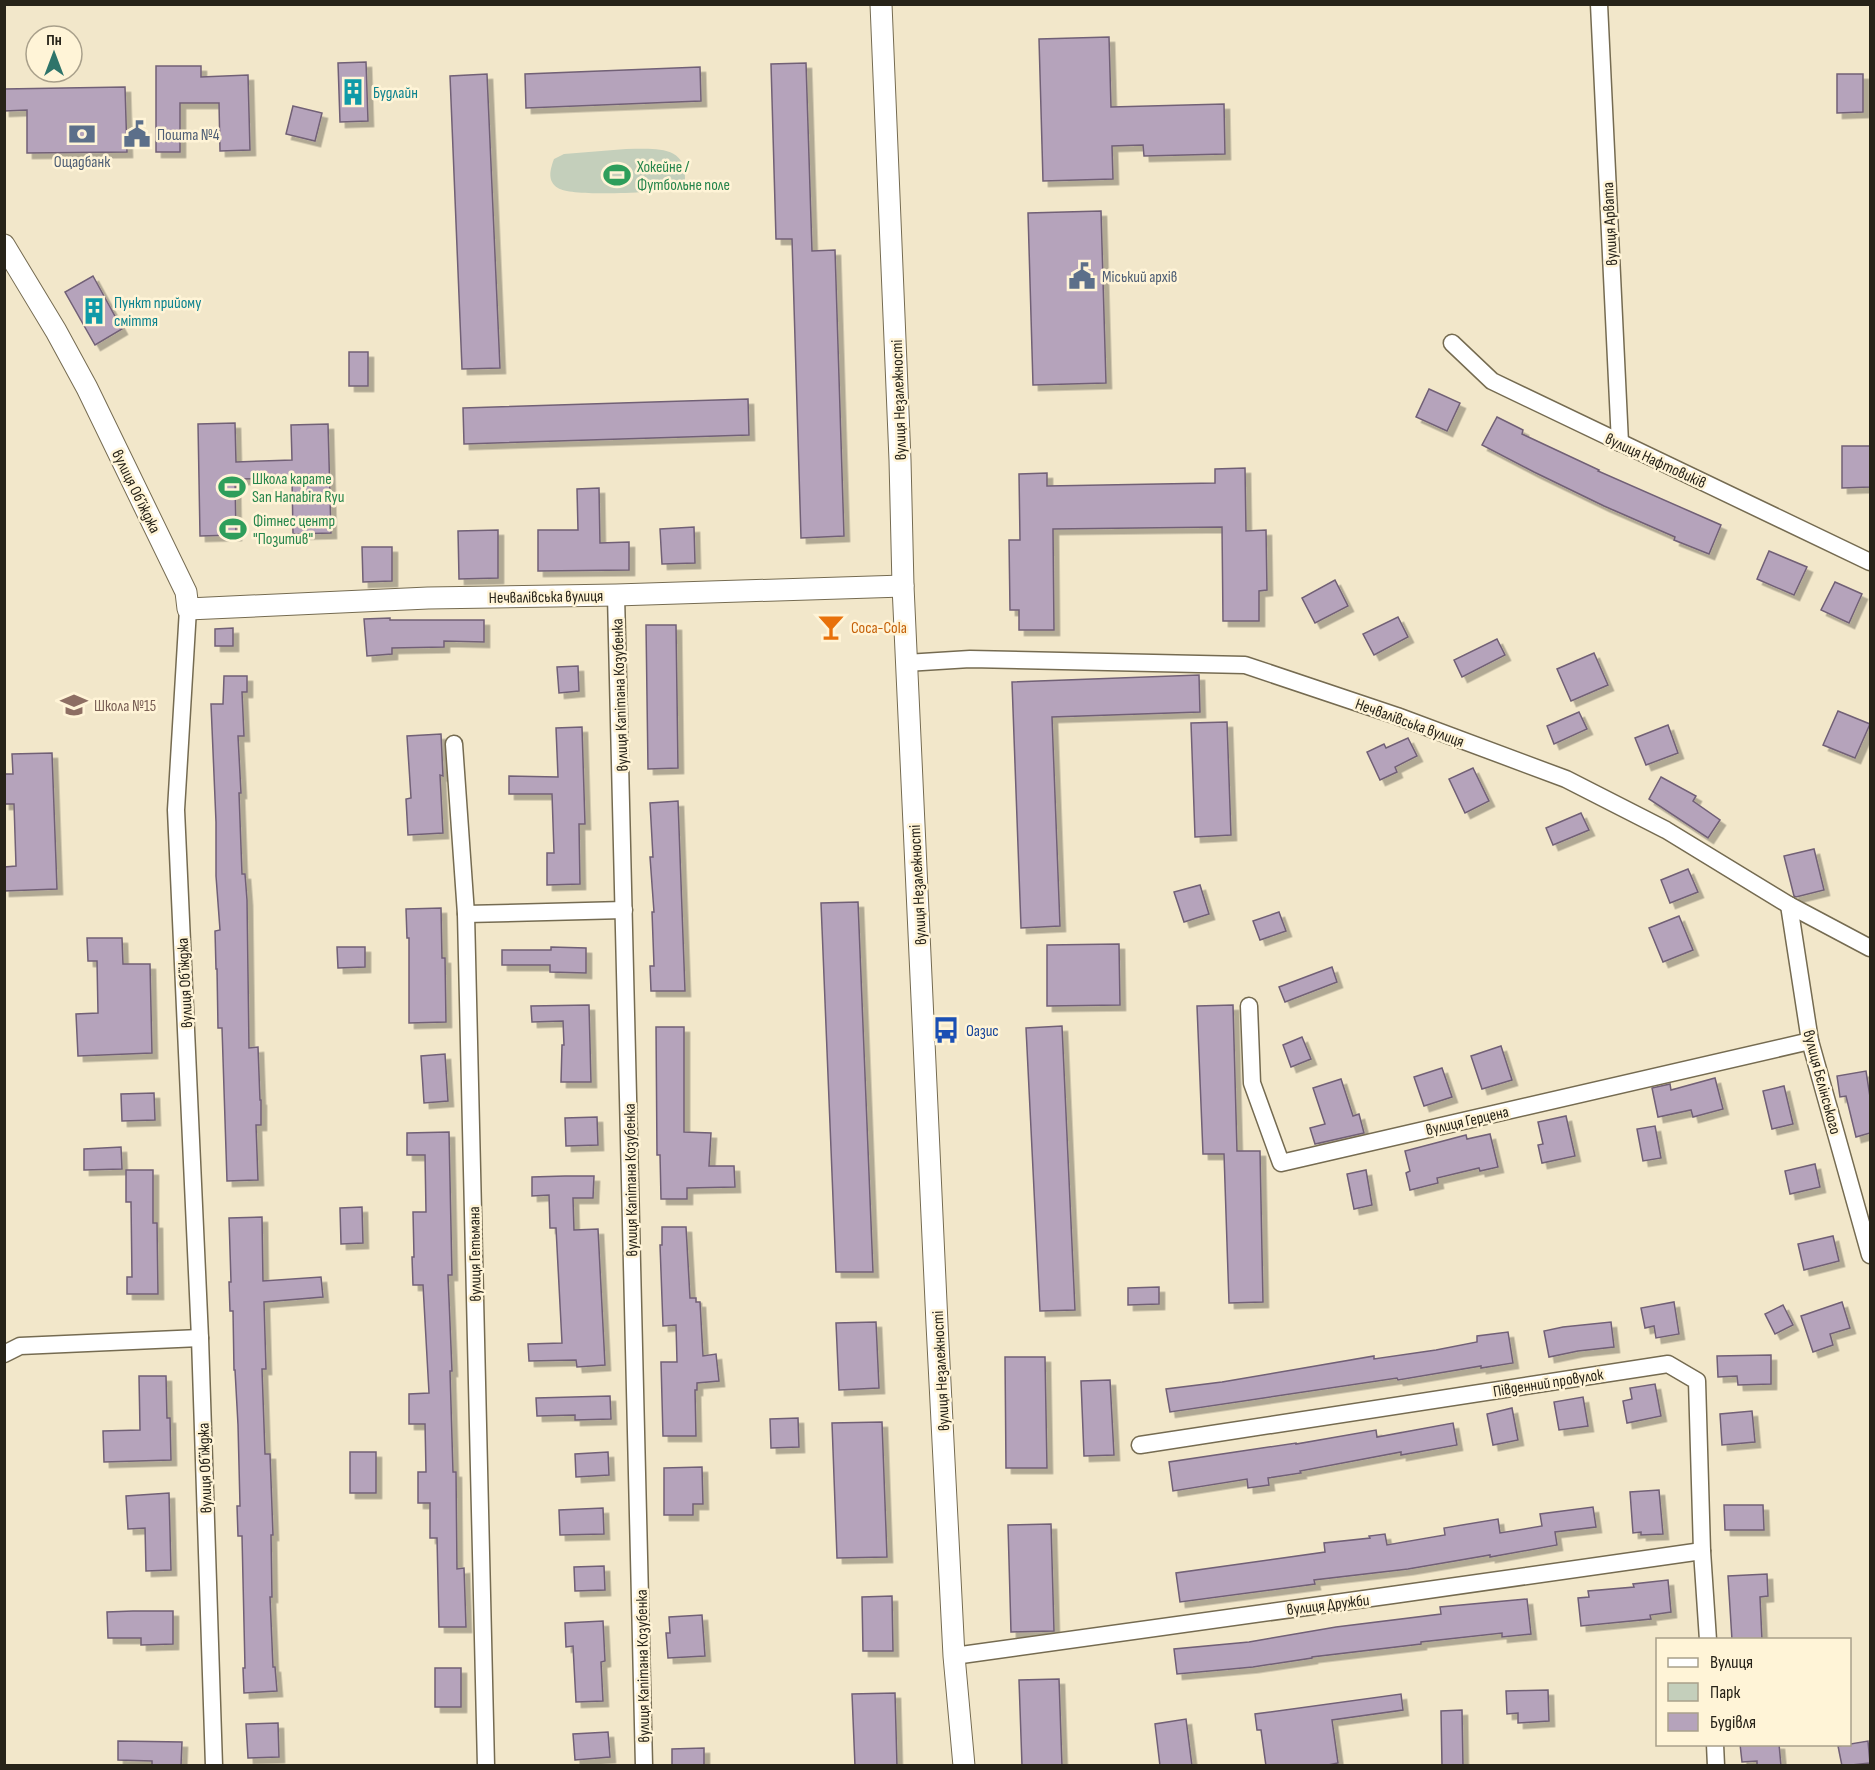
<svg xmlns="http://www.w3.org/2000/svg" width="1875" height="1770" font-family="'Sofia Sans Condensed',sans-serif">
<style>
.green{fill:#c4cfbb}
.building{fill:#b5a3bb;stroke:#716076;stroke-width:1.5;filter:url(#shadow)}
.lines{fill:none;stroke-linecap:round;stroke-linejoin:round}
.minor-casing{stroke:#756b51;stroke-width:19}
.tertiary-casing{stroke:#756b51;stroke-width:23}
.minor{stroke:#fff;stroke-width:16}
.tertiary{stroke:#fff;stroke-width:21}
.labels{text-anchor:middle;stroke-width:5;stroke-linejoin:round;paint-order:stroke}
.culture-label{font-size:16px;fill:#0d838f;stroke:#fff4d7;text-anchor:start}
.service-label{font-size:16px;fill:#4e5e75;stroke:#fff4d7;text-anchor:start}
.leisure-label{font-size:16px;fill:#27864d;stroke:#fff4d7;text-anchor:start}
.street-label{font-size:16px;fill:#272319;stroke:#fff4d7}
.food-label{font-size:16px;fill:#c56008;stroke:#fff4d7;text-anchor:start}
.education-label{font-size:16px;fill:#785e54;stroke:#fff4d7;text-anchor:start}
.transit-label{font-size:16px;fill:#164399;stroke:#fff4d7;text-anchor:start}
</style>
<defs>
<filter id="shadow"><feDropShadow dx="5.5" dy="5.5" stdDeviation="0" flood-color="#0004"/></filter>
</defs>
<rect width="100%" height="100%" fill="#f2e7ca"/>
<path class="green" d="M626,149C653,149 687,144 685,180C681,183 678,187 674,188C657,193 571,197 558,188C547,181 550,170 554,159L564,154Z"/>
<g class="building">
<polygon points="1109,37 1111,107 1224,104 1225,154 1144,156 1143,145 1112,146 1113,179 1043,181 1039,39"/>
<polygon points="366,62 368,121 340,122 338,63"/>
<polygon points="806,63 812,251 835,250 844,536 801,538 792,239 776,239 771,64"/>
<polygon points="156,66 201,66 201,77 248,75 250,150 220,151 219,103 180,103 180,152 156,152"/>
<polygon points="700,67 701,101 526,108 525,74"/>
<polygon points="487,74 500,368 462,369 450,76"/>
<polygon points="1837,74 1863,74 1863,112 1837,113"/>
<polygon points="125,87 127,152 27,153 27,110 4,111 4,89"/>
<polygon points="293,106 322,113 315,141 286,134"/>
<polygon points="1101,211 1106,383 1033,385 1028,213"/>
<polygon points="93,276 122,329 95,345 65,292"/>
<rect x="349" y="352" width="19" height="34"/>
<polygon points="1429,389 1460,403 1447,431 1416,417"/>
<polygon points="748,399 749,435 464,444 463,408"/>
<polygon points="1497,417 1523,430 1522,434 1599,470 1598,471 1721,525 1709,554 1674,540 1675,537 1604,506 1534,472 1482,445"/>
<polygon points="235,423 236,462 292,460 291,425 328,424 331,533 293,534 292,478 235,479 236,535 200,536 198,424"/>
<polygon points="1842,446 1870,446 1870,487 1842,488"/>
<polygon points="1245,468 1246,531 1266,530 1267,590 1259,591 1259,621 1223,621 1222,527 1053,529 1054,630 1019,630 1019,610 1010,610 1009,540 1020,540 1019,474 1047,473 1047,486 1215,483 1215,469"/>
<polygon points="599,488 600,543 629,542 629,570 538,571 538,530 578,530 577,489"/>
<polygon points="694,527 695,563 662,564 660,529"/>
<polygon points="498,530 498,578 459,579 458,531"/>
<polygon points="362,547 392,547 392,581 363,582"/>
<polygon points="1769,551 1807,567 1794,595 1757,579"/>
<polygon points="1335,580 1348,606 1315,623 1302,598"/>
<polygon points="1835,582 1862,594 1849,623 1821,610"/>
<polygon points="1398,617 1408,637 1374,655 1363,634"/>
<polygon points="390,618 390,620 484,620 484,642 444,641 444,647 392,648 392,654 367,656 364,619"/>
<polygon points="646,625 676,625 678,768 648,769"/>
<polygon points="233,628 233,646 215,646 215,629"/>
<polygon points="1497,639 1505,655 1462,677 1454,660"/>
<polygon points="1594,653 1608,685 1571,701 1557,669"/>
<polygon points="578,666 579,691 559,693 557,667"/>
<polygon points="1199,675 1200,712 1052,717 1060,926 1021,928 1012,682"/>
<polygon points="224,676 247,676 247,692 242,692 244,736 238,736 241,793 239,793 242,874 245,874 247,900 249,1048 258,1047 260,1100 261,1100 261,1125 256,1125 258,1180 227,1181 222,1028 218,1028 217,969 216,969 215,931 220,930 216,876 216,822 211,704 223,704"/>
<polygon points="1838,711 1870,724 1855,758 1823,745"/>
<polygon points="1579,712 1587,729 1554,744 1547,726"/>
<polygon points="1227,722 1231,835 1195,837 1191,723"/>
<polygon points="1668,725 1678,753 1646,765 1635,738"/>
<polygon points="582,727 585,824 579,824 580,884 547,885 547,853 554,853 552,794 509,794 509,776 558,777 556,728"/>
<polygon points="441,734 443,776 440,775 443,833 408,835 406,799 411,798 407,736"/>
<polygon points="1408,738 1417,756 1395,767 1397,772 1380,780 1367,752 1384,744 1386,748"/>
<polygon points="52,753 57,889 4,891 4,867 16,866 14,804 4,804 4,774 13,774 12,754"/>
<polygon points="1473,768 1489,801 1465,813 1449,779"/>
<polygon points="1661,777 1696,796 1693,801 1720,820 1708,838 1649,799"/>
<polygon points="678,801 685,991 651,991 650,966 654,966 652,912 654,912 650,857 653,857 650,803"/>
<polygon points="1581,813 1589,830 1553,845 1546,828"/>
<polygon points="1814,849 1824,890 1796,897 1794,896 1784,856"/>
<polygon points="1688,869 1698,892 1670,903 1661,880"/>
<polygon points="1200,885 1209,914 1184,922 1174,892"/>
<polygon points="858,902 873,1272 836,1272 821,903"/>
<polygon points="441,908 442,958 445,958 446,1022 409,1023 409,938 407,938 406,909"/>
<polygon points="1279,912 1286,931 1260,940 1253,921"/>
<polygon points="1679,916 1693,950 1663,962 1649,928"/>
<polygon points="87,938 122,938 123,964 150,964 152,1053 78,1056 76,1014 98,1013 97,961 88,961"/>
<polygon points="1119,944 1120,1005 1047,1006 1047,945"/>
<polygon points="337,947 365,947 365,967 338,968"/>
<polygon points="551,947 586,948 586,973 550,972 550,965 502,965 502,950 551,950"/>
<polygon points="1332,967 1337,982 1285,1002 1279,987"/>
<polygon points="589,1005 591,1082 561,1082 562,1045 564,1045 563,1021 532,1022 531,1006"/>
<polygon points="1233,1005 1237,1151 1260,1151 1263,1302 1229,1303 1224,1154 1203,1154 1197,1006"/>
<polygon points="1062,1026 1075,1310 1040,1311 1026,1028"/>
<polygon points="656,1027 684,1027 684,1132 711,1133 709,1166 734,1166 735,1187 687,1188 687,1199 661,1199 660,1155 657,1155"/>
<polygon points="1302,1037 1311,1059 1291,1067 1283,1045"/>
<polygon points="1501,1046 1512,1080 1482,1089 1471,1056"/>
<polygon points="445,1054 448,1101 424,1103 421,1056"/>
<polygon points="1442,1068 1452,1097 1424,1106 1414,1077"/>
<polygon points="1866,1071 1870,1097 1870,1133 1856,1137 1846,1096 1840,1097 1837,1076"/>
<polygon points="1715,1078 1723,1109 1693,1117 1691,1110 1658,1117 1652,1088 1670,1084 1671,1090"/>
<polygon points="1341,1079 1353,1116 1359,1114 1364,1133 1315,1144 1310,1128 1325,1124 1313,1088"/>
<polygon points="1784,1086 1793,1124 1772,1129 1763,1091"/>
<polygon points="154,1093 155,1120 122,1121 121,1094"/>
<polygon points="1566,1116 1575,1156 1542,1163 1538,1145 1543,1144 1538,1122"/>
<polygon points="597,1117 598,1145 566,1146 565,1118"/>
<polygon points="1655,1126 1661,1158 1643,1161 1637,1129"/>
<polygon points="449,1132 452,1275 448,1275 452,1371 450,1371 453,1472 456,1472 457,1569 464,1568 466,1627 439,1627 437,1538 430,1538 430,1503 418,1503 418,1472 426,1472 425,1424 409,1424 409,1394 429,1393 423,1285 413,1285 412,1257 414,1257 413,1212 426,1212 425,1155 407,1155 407,1133"/>
<polygon points="1490,1134 1498,1167 1480,1171 1479,1168 1437,1178 1438,1183 1410,1190 1406,1173 1410,1171 1405,1151 1466,1135 1467,1139"/>
<polygon points="121,1147 122,1169 84,1170 84,1149"/>
<polygon points="1815,1164 1820,1187 1790,1194 1785,1171"/>
<polygon points="126,1170 153,1170 153,1223 157,1223 158,1294 127,1294 127,1277 132,1277 131,1202 126,1202"/>
<polygon points="1366,1170 1372,1205 1354,1209 1347,1174"/>
<polygon points="565,1176 594,1176 593,1198 573,1198 574,1230 598,1229 605,1365 577,1367 576,1360 529,1361 528,1344 562,1343 556,1228 550,1228 549,1195 532,1196 532,1177"/>
<polygon points="362,1207 363,1243 341,1244 340,1208"/>
<polygon points="262,1217 263,1281 321,1277 323,1297 264,1302 266,1369 262,1369 265,1454 270,1454 273,1535 271,1535 272,1597 270,1597 273,1667 275,1667 277,1691 244,1693 243,1668 245,1668 242,1536 238,1536 237,1506 240,1506 238,1425 235,1370 234,1370 233,1311 230,1311 229,1282 231,1282 229,1218"/>
<polygon points="662,1227 686,1227 690,1298 696,1298 696,1302 700,1302 703,1356 716,1354 719,1381 697,1383 697,1390 695,1390 696,1436 663,1436 661,1362 677,1362 676,1325 663,1326 660,1245 662,1245"/>
<polygon points="1833,1236 1839,1261 1804,1270 1798,1244"/>
<polygon points="1159,1287 1159,1304 1128,1305 1128,1288"/>
<polygon points="1674,1302 1679,1334 1656,1338 1654,1326 1645,1328 1641,1308"/>
<polygon points="1842,1302 1850,1328 1830,1334 1833,1345 1813,1352 1801,1316"/>
<polygon points="1783,1305 1793,1325 1775,1334 1765,1314"/>
<polygon points="876,1322 879,1388 839,1390 836,1323"/>
<polygon points="1611,1322 1614,1347 1578,1351 1549,1357 1544,1331 1563,1327"/>
<polygon points="1508,1332 1513,1363 1481,1368 1481,1366 1398,1380 1397,1378 1170,1412 1166,1389 1222,1382 1374,1356 1374,1359 1436,1350 1477,1342 1477,1336"/>
<polygon points="1771,1355 1771,1384 1738,1385 1737,1376 1718,1377 1717,1356"/>
<polygon points="1005,1357 1045,1357 1047,1468 1006,1468"/>
<polygon points="139,1376 166,1376 167,1418 170,1418 171,1460 104,1462 103,1431 140,1430"/>
<polygon points="1110,1380 1114,1455 1084,1456 1081,1381"/>
<polygon points="1655,1384 1661,1416 1627,1423 1623,1401 1632,1399 1630,1388"/>
<polygon points="610,1396 611,1419 575,1420 575,1415 537,1416 536,1398"/>
<polygon points="1583,1397 1588,1426 1559,1430 1554,1402"/>
<polygon points="1512,1408 1518,1440 1493,1445 1487,1414"/>
<polygon points="1752,1411 1755,1442 1722,1445 1720,1414"/>
<polygon points="798,1418 799,1447 771,1448 770,1419"/>
<polygon points="882,1422 887,1557 837,1558 832,1423"/>
<polygon points="1453,1423 1457,1445 1401,1455 1401,1452 1300,1471 1301,1473 1268,1478 1269,1485 1248,1488 1247,1479 1173,1491 1169,1462 1296,1443 1296,1444 1376,1430 1377,1437"/>
<rect x="350" y="1452" width="26" height="41"/>
<polygon points="608,1452 609,1475 576,1477 575,1454"/>
<polygon points="702,1467 703,1504 693,1504 693,1515 664,1515 664,1468"/>
<polygon points="1659,1490 1663,1534 1641,1535 1641,1532 1633,1533 1630,1492"/>
<polygon points="169,1493 171,1570 146,1571 145,1528 128,1529 126,1496"/>
<polygon points="1724,1505 1763,1505 1764,1530 1725,1530"/>
<polygon points="1593,1507 1596,1527 1555,1532 1557,1545 1490,1557 1490,1555 1408,1569 1314,1580 1315,1584 1180,1602 1176,1573 1325,1552 1324,1543 1370,1538 1369,1536 1385,1534 1387,1545 1445,1535 1444,1528 1498,1519 1500,1533 1542,1526 1540,1514"/>
<polygon points="603,1508 604,1534 560,1535 559,1510"/>
<polygon points="1051,1524 1054,1631 1011,1632 1008,1525"/>
<polygon points="604,1566 605,1590 575,1591 574,1567"/>
<polygon points="1767,1574 1768,1596 1760,1597 1762,1640 1732,1640 1728,1576"/>
<polygon points="1668,1580 1671,1612 1650,1615 1651,1619 1581,1626 1578,1598 1589,1597 1588,1591 1634,1587 1633,1584"/>
<polygon points="892,1596 893,1651 863,1651 862,1597"/>
<polygon points="1527,1599 1531,1634 1502,1637 1502,1633 1421,1642 1421,1644 1312,1657 1312,1658 1253,1667 1177,1674 1174,1649 1249,1642 1336,1627 1441,1614 1440,1607"/>
<polygon points="133,1611 173,1611 173,1644 141,1645 141,1638 108,1638 107,1612"/>
<polygon points="702,1615 705,1656 668,1658 666,1633 670,1633 669,1617"/>
<polygon points="603,1621 605,1661 601,1662 603,1701 576,1702 573,1646 566,1647 565,1623"/>
<rect x="435" y="1668" width="26" height="39"/>
<polygon points="1059,1679 1062,1766 1022,1766 1019,1680"/>
<polygon points="1548,1690 1549,1721 1518,1723 1518,1713 1507,1714 1506,1691"/>
<polygon points="895,1693 897,1766 855,1766 852,1694"/>
<polygon points="1401,1694 1403,1710 1332,1720 1338,1763 1323,1766 1266,1766 1261,1730 1257,1730 1255,1714"/>
<polygon points="1462,1710 1463,1766 1442,1766 1441,1711"/>
<polygon points="1186,1719 1192,1766 1160,1766 1155,1724"/>
<polygon points="278,1723 279,1757 248,1758 246,1724"/>
<polygon points="608,1732 610,1757 575,1760 573,1734"/>
<polygon points="118,1741 182,1742 181,1766 152,1766 152,1761 118,1760"/>
<polygon points="1868,1741 1870,1763 1842,1766 1838,1746"/>
<polygon points="1740,1744 1779,1744 1781,1766 1757,1766 1757,1761 1742,1762"/>
<polygon points="704,1748 704,1766 672,1766 672,1749"/>
</g>
<g class="lines">
<defs>
<g id="minor">
<polyline points="1599,4 1620,443"/>
<polyline points="1452,343 1492,381 1870,562"/>
<polyline points="616,595 644,1766"/>
<polyline points="188,609 176,810 200,1338 214,1766"/>
<polyline points="906,663 970,659 1245,665 1397,716 1566,779 1666,830 1789,905 1870,948"/>
<polyline points="454,744 466,914 486,1766"/>
<polyline points="1789,905 1810,1041 1870,1255"/>
<polyline points="466,914 624,910"/>
<polyline points="1249,1006 1252,1083 1281,1163 1810,1041"/>
<polyline points="4,1354 20,1346 200,1338"/>
<polyline points="1140,1445 1668,1364 1697,1381 1702,1551 1708,1640"/>
<path d="M954,1656C1203,1620 1453,1588 1702,1551"/>
<polyline points="1715,1744 1716,1766"/>
</g>
<g id="tertiary">
<polyline points="881,4 900,460 903,586 937,1324 954,1656 964,1766"/>
<polyline points="4,245 56,331 87,388 186,592 188,609 428,598 616,595 903,586"/>
</g>
</defs>
<use href="#minor" class="minor-casing"/>
<use href="#tertiary" class="tertiary-casing"/>
<use href="#minor" class="minor"/>
<use href="#tertiary" class="tertiary"/>
</g>
<defs>
<symbol id="building-bare" viewBox="-9 -9 18 18"><path d="M-4-6H4V6H1V3H-1V6H-4ZM-2.5-4.3h1.7v1.8h-1.7ZM.8-4.3h1.7v1.8H.8ZM-2.5-1h1.7V.8h-1.7ZM.8-1h1.7V.8H.8Z" fill="#0f9aa8" stroke="#fff4d7" stroke-width="2.5" paint-order="stroke"/></symbol>
<symbol id="bank-bare" viewBox="-9 -9 18 18"><path d="M-6-4H6V4H-6ZM0-2.3a2.3 2.3 0 1 0 0 4.6a2.3 2.3 0 1 0 0-4.6Z" fill="#5c6f8a" stroke="#fff4d7" stroke-width="2.5" paint-order="stroke"/></symbol>
<symbol id="civic-bare" viewBox="-9 -9 18 18"><path d="M-.6-6.5H3V-4.5H.6V-3L4-1V1h2V6H-6V1h2V-1L-.6-3ZM-1.2 2.5V6h2.4V2.5Z" fill="#5c6f8a" stroke="#fff4d7" stroke-width="2.5" paint-order="stroke"/></symbol>
<symbol id="stadium-bare" viewBox="-9 -9 18 18"><path d="M0-5a6.5 5 0 1 0 0 10a6.5 5 0 1 0 0-10ZM-3.5-1.8h7v3.6h-7Z" fill="#2e9e5b" stroke="#fff4d7" stroke-width="2.5" paint-order="stroke"/></symbol>
<symbol id="bar-bare" viewBox="-9 -9 18 18"><path d="M-6-5H6L.8 .8V4.5H3.5V6h-7V4.5H-.8V.8Z" fill="#e8710a" stroke="#fff4d7" stroke-width="2.5" paint-order="stroke"/></symbol>
<symbol id="school-bare" viewBox="-9 -9 18 18"><path d="M0-5L7-2L0 1L-7-2ZM-4 1L0 2.5L4 1V4Q0 6-4 4Z" fill="#8d6e63" stroke="#fff4d7" stroke-width="2.5" paint-order="stroke"/></symbol>
<symbol id="bus-bare" viewBox="-9 -9 18 18"><path d="M-5-6H5V4H4V6H2V4H-2V6H-4V4H-5ZM-3.5-4V0h7V-4ZM-3.5 1.2v1.5H-2V1.2ZM2 1.2v1.5H3.5V1.2Z" fill="#1a4fb4" stroke="#fff4d7" stroke-width="2.5" paint-order="stroke"/></symbol>
</defs>
<g fill-rule="evenodd">
<use href="#building-bare" x="334" y="73" width="38" height="38"/>
<use href="#bank-bare" x="63" y="115" width="38" height="38"/>
<use href="#civic-bare" x="118" y="115" width="38" height="38"/>
<use href="#stadium-bare" x="598" y="156" width="38" height="38"/>
<use href="#civic-bare" x="1063" y="257" width="38" height="38"/>
<use href="#building-bare" x="75" y="292" width="38" height="38"/>
<use href="#stadium-bare" x="213" y="468" width="38" height="38"/>
<use href="#stadium-bare" x="214" y="510" width="38" height="38"/>
<use href="#bar-bare" x="812" y="608" width="38" height="38"/>
<use href="#school-bare" x="55" y="686" width="38" height="38"/>
<use href="#bus-bare" x="927" y="1011" width="38" height="38"/>
</g>
<g class="labels">
<g class="culture-label">
<text x="373" y="98">Будлайн</text>
<text x="114" y="308">Пункт прийому<tspan x="114" dy="18">сміття</tspan></text>
</g>
<g class="service-label">
<text x="157" y="140">Пошта №4</text>
<text x="82" y="167" text-anchor="middle">Ощадбанк</text>
<text x="1102" y="282">Міський архів</text>
</g>
<g class="leisure-label">
<text x="637" y="172">Хокейне /<tspan x="637" dy="18">Футбольне поле</tspan></text>
<text x="252" y="484">Школа карате<tspan x="252" dy="18">San Hanabira Ryu</tspan></text>
<text x="253" y="526">Фітнес центр<tspan x="253" dy="18">"Позитив"</tspan></text>
</g>
<g class="street-label">
<text transform="translate(1609 224) rotate(-93)" y="6">вулиця Арвата</text>
<text transform="translate(898 400) rotate(-92)" y="6">вулиця Незалежності</text>
<text transform="translate(1656 460) rotate(25)" y="6">вулиця Нафтовиків</text>
<text transform="translate(137 491) rotate(64)" y="6">вулиця Обʼїжджа</text>
<text transform="translate(546 596) rotate(-1)" y="6">Нечвалівська вулиця</text>
<text transform="translate(619 695) rotate(-92)" y="6">вулиця Капітана Козубенка</text>
<text transform="translate(1410 722) rotate(20)" y="6">Нечвалівська вулиця</text>
<text transform="translate(917 885) rotate(-93)" y="6">вулиця Незалежності</text>
<text transform="translate(184 983) rotate(-93)" y="6">вулиця Обʼїжджа</text>
<text transform="translate(1823 1082) rotate(75)" y="6">вулиця Бєлінського</text>
<text transform="translate(1467 1120) rotate(-13)" y="6">вулиця Герцена</text>
<text transform="translate(630 1180) rotate(-91)" y="6">вулиця Капітана Козубенка</text>
<text transform="translate(474 1254) rotate(-91)" y="6">вулиця Гетьмана</text>
<text transform="translate(940 1371) rotate(-93)" y="6">вулиця Незалежності</text>
<text transform="translate(1548 1382) rotate(-9)" y="6">Південний провулок</text>
<text transform="translate(204 1468) rotate(-92)" y="6">вулиця Обʼїжджа</text>
<text transform="translate(1328 1604) rotate(-7)" y="6">вулиця Дружби</text>
<text transform="translate(642 1666) rotate(-91)" y="6">вулиця Капітана Козубенка</text>
</g>
<g class="food-label">
<text x="851" y="633">Coca-Cola</text>
</g>
<g class="education-label">
<text x="94" y="711">Школа №15</text>
</g>
<g class="transit-label">
<text x="966" y="1036">Оазис</text>
</g>
</g>
<rect width="1875" height="1770" fill="none" stroke="#272319" stroke-width="12"/>
<rect x="1656" y="1638" width="195" height="108" fill="#fff4d7" stroke="#a9a08b" stroke-width="1.5"/>
<rect x="1668" y="1658" width="30" height="9" fill="#ffffff" stroke="#a9a08b" stroke-width="1.5"/>
<text x="1710" y="1668" font-size="18" fill="#272319">Вулиця</text>
<rect x="1668" y="1683" width="30" height="18" fill="#c4cfbb" stroke="#a9a08b" stroke-width="1.5"/>
<text x="1710" y="1698" font-size="18" fill="#272319">Парк</text>
<rect x="1668" y="1713" width="30" height="18" fill="#b5a3bb" stroke="#a9a08b" stroke-width="1.5"/>
<text x="1710" y="1728" font-size="18" fill="#272319">Будівля</text>
<g transform="translate(54 54)"><circle r="28" fill="#fff4d7" stroke="#a9a08b" stroke-width="1.5"/>
<path d="M0-4.5L10 22L0 15L-10 22Z" fill="#2e746a"/>
<text y="-9" font-size="16" font-weight="bold" text-anchor="middle" fill="#272319">Пн</text>
</g>
</svg>
